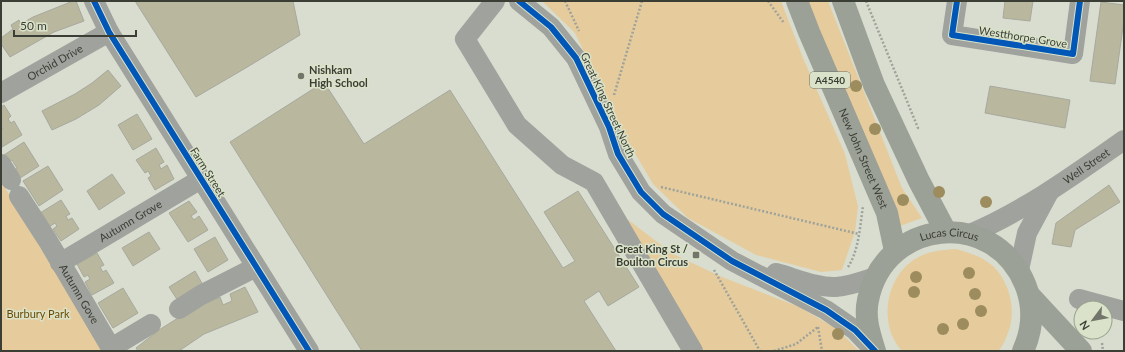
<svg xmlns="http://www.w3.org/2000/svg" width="1125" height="352" font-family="Lato,sans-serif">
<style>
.green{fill:#e6cc9d}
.building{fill:#b9b79e;stroke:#a8a99e}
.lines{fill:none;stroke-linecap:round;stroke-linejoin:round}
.path{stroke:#9ea29a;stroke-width:2.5;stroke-dasharray:2 2;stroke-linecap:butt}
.minor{stroke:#9fa29d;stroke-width:20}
.highway{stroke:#9ca198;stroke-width:22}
.cycleway-casing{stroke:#dae3c9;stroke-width:8}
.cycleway{stroke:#0057b8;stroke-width:6}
.tree{fill:#9d8c5d}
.poi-dot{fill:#72766a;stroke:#dae3c9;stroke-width:1.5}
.labels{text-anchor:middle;stroke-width:3;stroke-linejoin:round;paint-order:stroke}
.shield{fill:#dae3c9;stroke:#6b7061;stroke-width:1}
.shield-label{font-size:10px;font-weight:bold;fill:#3b3e34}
.street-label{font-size:11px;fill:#3b3e34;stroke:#dae3c9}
.poi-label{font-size:11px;font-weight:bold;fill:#3b3e34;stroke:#dae3c9;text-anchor:start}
.park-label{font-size:11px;fill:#6d4900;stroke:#dae3c9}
</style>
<rect width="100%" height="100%" fill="#d8ddcf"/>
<g class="green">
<polygon points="542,1 781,1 803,58 845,154 858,206 855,232 842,270 821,272 756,255 688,218 653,184 620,128 575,33"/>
<polygon points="807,1 828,1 902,188 922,218 900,226"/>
<polygon points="1,181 103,351 1,351"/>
<polygon points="627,219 673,254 722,277 799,307 837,329 859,351 702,351"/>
<path d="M956,249C970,253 984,257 995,268C1012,287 1017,315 1006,338C1004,343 1002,347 998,351H902C878,325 885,278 915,259C928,251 941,250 956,249Z"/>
</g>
<g class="building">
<polygon points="73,1 76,1 84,21 54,32 10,57 1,44 1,38 13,29 11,25 19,20 21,24 33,17"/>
<polygon points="135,1 293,1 300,35 244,69 196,97"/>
<polygon points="1005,1 1033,1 1030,21 1003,18"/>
<polygon points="1101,2 1124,5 1124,20 1115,84 1090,81"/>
<polygon points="108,70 121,86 99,105 76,119 52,130 42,111 75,94 92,83"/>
<polygon points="324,82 364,144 450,90 563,268 575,261 544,212 578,191 639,287 608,306 599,291 584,301 616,351 362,351 230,142"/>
<polygon points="990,86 1070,100 1065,128 985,113"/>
<polygon points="4,105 11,116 8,119 11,123 14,121 22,135 2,147 1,130 3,129 1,126 1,107"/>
<polygon points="137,114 152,139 133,150 118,125"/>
<polygon points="24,142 39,166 20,178 14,170 17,168 12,160 8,162 4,155"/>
<polygon points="156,148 164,162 159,165 161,169 167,165 174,179 155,190 148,178 151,176 148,171 145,173 136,160"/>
<polygon points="48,166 63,190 39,206 23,181"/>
<polygon points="112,174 125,193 99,210 87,191"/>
<polygon points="1109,185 1120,202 1075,230 1071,247 1052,244 1056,223"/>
<polygon points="61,200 70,214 66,216 68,220 72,218 79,229 61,241 53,229 57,226 55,223 49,227 40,213"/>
<polygon points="189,201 197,212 191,216 194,220 199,216 208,230 188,242 169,213"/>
<polygon points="149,232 160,249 133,266 122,248"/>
<polygon points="215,237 228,260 208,272 194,249"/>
<polygon points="97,253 104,265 100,267 103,272 106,270 114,283 92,295 85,282 90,279 88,275 84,277 77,264"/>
<polygon points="195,271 203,285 178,301 169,287"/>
<polygon points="245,287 258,312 204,334 179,351 138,351 136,348 159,330 189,311 220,297 223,305 232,301 230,294"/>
<polygon points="123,288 138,313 113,328 98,303"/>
</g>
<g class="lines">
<g class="path">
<polyline points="565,1 579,31"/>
<polyline points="768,1 784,23"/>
<polyline points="866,1 918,128 916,129"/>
<polyline points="614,95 642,1"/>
<polyline points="661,187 859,234"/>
<path d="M848,267C859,250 860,226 863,206"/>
<polyline points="714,270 760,351"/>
<polyline points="818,327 822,351"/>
<polyline points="1102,343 1103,351"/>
<polyline points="774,351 796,344 818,327"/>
</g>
<g class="minor">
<polyline points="94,1 109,32 309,351"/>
<polyline points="495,1 465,39 517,125 562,165 594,182 693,351"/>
<polyline points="519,1 551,27 576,58 609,127 618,154 641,192 663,214 732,261 826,310 855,330 875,351"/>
<polyline points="957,1 952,35 1073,54 1080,1"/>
<path id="s1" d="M1,93L109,32"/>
<polyline points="1,164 11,180"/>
<path id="s2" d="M19,196L48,241L111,348L151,324"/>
<path id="s3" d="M970,234C1026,210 1074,175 1124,140"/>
<path id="s4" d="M60,263L201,179"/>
<polyline points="1019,270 1027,233 1049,192"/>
<path d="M776,273C795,278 817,288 836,287C850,286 863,281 875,277"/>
<polyline points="1079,299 1124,311"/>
<polyline points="179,309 201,295 256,267"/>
</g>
<g class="highway">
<path id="s5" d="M797,1L809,32L887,213L895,251"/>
<polyline points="843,1 874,85 919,181 946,232"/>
<polyline points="1030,296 1081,351"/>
<path id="s6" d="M875,351C870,335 864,318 868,300C884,219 993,207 1025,284C1034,306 1033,329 1023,351"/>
</g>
<defs>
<g id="cycleway">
<polyline points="94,1 109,32 309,351"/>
<polyline points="519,1 551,27 576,58 609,127 618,154 641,192 663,214 732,261 826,310 855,330 875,351"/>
<polyline points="957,1 952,35 1073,54 1080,1"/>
</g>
</defs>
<use href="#cycleway" class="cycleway-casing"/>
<use href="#cycleway" class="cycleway"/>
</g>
<g class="tree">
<circle cx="856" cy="86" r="6"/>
<circle cx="875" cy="129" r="6"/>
<circle cx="939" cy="192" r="6"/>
<circle cx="903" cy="200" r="6"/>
<circle cx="986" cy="202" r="6"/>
<circle cx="969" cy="273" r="6"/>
<circle cx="916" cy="277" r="6"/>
<circle cx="914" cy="292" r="6"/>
<circle cx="975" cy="294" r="6"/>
<circle cx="981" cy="311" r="6"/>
<circle cx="963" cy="324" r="6"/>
<circle cx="943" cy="329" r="6"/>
<circle cx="838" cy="334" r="6"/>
</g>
<g class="poi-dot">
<circle cx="301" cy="76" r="4"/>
<rect x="692" y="251" width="8" height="8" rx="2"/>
</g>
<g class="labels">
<rect class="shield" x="810" y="72" width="40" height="16" rx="3"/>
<g class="shield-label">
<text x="830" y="84">A4540</text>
</g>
<g class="street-label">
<text transform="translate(1023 37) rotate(9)" y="4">Westthorpe Grove</text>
<text dy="4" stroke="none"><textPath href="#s1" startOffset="62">Orchid Drive</textPath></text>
<text transform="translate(608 105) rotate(65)" y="4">Great King Street North</text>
<text dy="4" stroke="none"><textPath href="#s5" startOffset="171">New John Street West</textPath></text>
<text dy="4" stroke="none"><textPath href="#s3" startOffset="135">Well Street</textPath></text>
<text transform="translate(208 172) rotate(58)" y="4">Farm Street</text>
<text dy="4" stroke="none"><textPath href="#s4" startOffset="82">Autumn Grove</textPath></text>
<text dy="4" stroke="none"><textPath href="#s6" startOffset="167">Lucas Circus</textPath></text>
<text dy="4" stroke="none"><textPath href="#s2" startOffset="115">Autumn Gove</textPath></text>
</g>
<g class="poi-label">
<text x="309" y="74">Nishkam<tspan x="309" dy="13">High School</tspan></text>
<text x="688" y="253" text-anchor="end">Great King St /<tspan x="688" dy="13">Boulton Circus</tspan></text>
</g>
<g class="park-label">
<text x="38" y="318">Burbury Park</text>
</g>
</g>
<rect width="1125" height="352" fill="none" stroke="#3b3e34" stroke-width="4"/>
<g transform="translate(1093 320) rotate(238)"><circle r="19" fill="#dae3c9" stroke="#9aa18d"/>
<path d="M0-3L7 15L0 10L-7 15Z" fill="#72766a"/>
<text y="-6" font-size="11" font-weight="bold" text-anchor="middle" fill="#3b3e34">N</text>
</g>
<path d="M14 30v6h122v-6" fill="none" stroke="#3b3e34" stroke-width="2"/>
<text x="20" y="30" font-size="12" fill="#3b3e34" stroke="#dae3c9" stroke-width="3" paint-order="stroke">50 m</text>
</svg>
